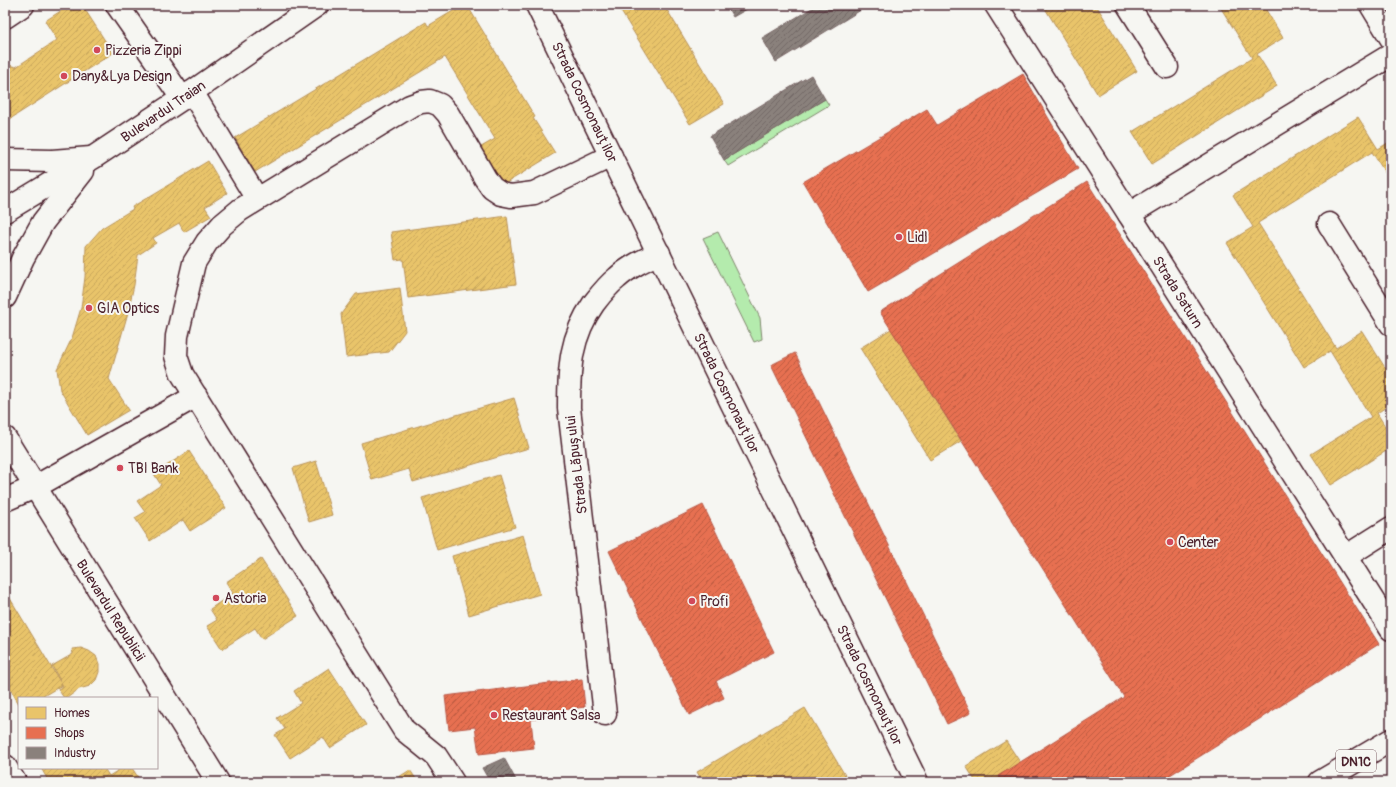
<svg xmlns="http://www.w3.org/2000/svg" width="1396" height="787" font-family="Pangolin,sans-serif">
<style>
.grass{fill:#b4ebad;stroke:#7f856c}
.homes{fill:url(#homes-hatch);stroke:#b99257}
.shops{fill:url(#shops-hatch);stroke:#b85746}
.industry{fill:url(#industry-hatch);stroke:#776464}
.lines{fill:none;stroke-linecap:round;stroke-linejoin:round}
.minor-casing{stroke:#4a1f2b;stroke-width:25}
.major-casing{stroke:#4a1f2b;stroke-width:25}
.minor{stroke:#f6f6f2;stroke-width:22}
.major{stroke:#f6f6f2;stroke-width:22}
.poi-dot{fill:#d1495b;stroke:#f6f6f2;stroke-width:1.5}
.labels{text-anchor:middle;stroke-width:4;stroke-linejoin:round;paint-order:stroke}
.shield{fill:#f6f6f2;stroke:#7e6067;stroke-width:1}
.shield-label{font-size:13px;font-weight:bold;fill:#4a1f2b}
.poi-label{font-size:14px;fill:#4a1f2b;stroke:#f6f6f2;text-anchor:start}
.street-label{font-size:14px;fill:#4a1f2b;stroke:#f6f6f2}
</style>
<defs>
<pattern id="homes-hatch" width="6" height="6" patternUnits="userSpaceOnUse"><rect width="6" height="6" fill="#e9c46a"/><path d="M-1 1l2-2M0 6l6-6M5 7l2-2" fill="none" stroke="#c9a85c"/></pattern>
<pattern id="shops-hatch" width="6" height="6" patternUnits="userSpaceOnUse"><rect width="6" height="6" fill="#e76f51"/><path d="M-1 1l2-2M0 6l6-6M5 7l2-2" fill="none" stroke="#bd5b43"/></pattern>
<pattern id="industry-hatch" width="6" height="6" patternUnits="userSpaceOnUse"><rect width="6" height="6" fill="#8a817c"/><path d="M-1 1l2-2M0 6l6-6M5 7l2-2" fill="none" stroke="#736966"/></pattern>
</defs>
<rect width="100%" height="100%" fill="#f6f6f2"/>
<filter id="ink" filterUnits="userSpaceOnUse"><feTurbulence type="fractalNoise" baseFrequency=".025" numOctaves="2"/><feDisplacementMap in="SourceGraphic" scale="8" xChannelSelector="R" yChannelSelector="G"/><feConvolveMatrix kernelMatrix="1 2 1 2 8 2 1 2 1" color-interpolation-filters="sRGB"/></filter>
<g filter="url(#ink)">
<g class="grass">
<polygon points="825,99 829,105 728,166 724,160"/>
<polygon points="718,232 760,318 762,339 754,342 703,238"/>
</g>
<g class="homes">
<polygon points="70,5 82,5 113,53 10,119 5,117 5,64 16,67 57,40 45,21"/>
<polygon points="463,5 467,5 535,117 533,118 555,153 498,188 476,150 495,139 445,57 255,172 235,138 426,22 428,26"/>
<polygon points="617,5 664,5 724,104 690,124"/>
<polygon points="1043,5 1096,5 1137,71 1098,95"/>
<polygon points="1219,5 1263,5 1283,38 1257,54 1277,86 1152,164 1132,132 1252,58"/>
<polygon points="1358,117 1378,149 1391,141 1391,182 1372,152 1258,223 1336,348 1362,331 1391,377 1391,404 1377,413 1391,436 1391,448 1331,485 1311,454 1371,417 1330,351 1304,367 1227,243 1253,227 1233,195"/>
<polygon points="208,161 227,193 205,207 211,216 184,232 179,223 153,238 156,243 138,255 134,285 127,316 109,379 129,410 87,435 60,390 57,369 72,338 81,308 85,277 86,246 102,228 133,209 132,207"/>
<polygon points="507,216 516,284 408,298 403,259 395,260 391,232"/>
<polygon points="400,288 405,331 389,352 346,357 341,314 356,294"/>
<polygon points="891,329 961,441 930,460 860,348"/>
<polygon points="514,398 529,448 413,482 409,469 372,480 361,443"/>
<polygon points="189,451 226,508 190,531 183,520 150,541 135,518 145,512 137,501 161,485 154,474"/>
<polygon points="316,461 332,515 309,522 293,468"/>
<polygon points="499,475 515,527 437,550 422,498"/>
<polygon points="523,535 540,594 469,615 452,556"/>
<polygon points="261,559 298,616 262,639 255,628 222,649 207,626 217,620 210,609 233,593 226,582"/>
<polygon points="5,590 62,685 40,698 19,698 19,704 5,680"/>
<polygon points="81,648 89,651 96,656 99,664 99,672 96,680 90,686 79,689 67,698 64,698 58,689 63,686 52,666 73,654 72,649"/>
<polygon points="329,668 366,725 330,748 323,737 290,758 275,735 285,729 277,718 301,703 294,691"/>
<polygon points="805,708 849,782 778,782 775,778 769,782 703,782 697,772"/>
<polygon points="1006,741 1020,762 998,776 1001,782 976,782 966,766"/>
<polygon points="41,768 104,768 109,776 122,768 132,768 141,782 49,782"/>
<polygon points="410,770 418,782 391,782"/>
</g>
<g class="shops">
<polygon points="1023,74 1078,169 868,292 803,182 927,109 937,125"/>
<polygon points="1087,182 1379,644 1159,782 1001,782 998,776 1124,697 880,312"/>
<polygon points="795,353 971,713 947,724 771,365"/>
<polygon points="703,505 774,652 716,681 724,698 689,715 609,551"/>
<polygon points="582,679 585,707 541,713 541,718 531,720 534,748 479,754 475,727 449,730 445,696"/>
</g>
<g class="industry">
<polygon points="726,5 754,5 733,17"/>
<polygon points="817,5 869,5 776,62 762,38"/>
<polygon points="811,75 825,99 724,160 710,136"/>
<polygon points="504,758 517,782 490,782 482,768"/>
</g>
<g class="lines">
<defs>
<g id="minor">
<polyline points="117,5 182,98"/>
<polyline points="537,5 917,782"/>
<polyline points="996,5 1129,214"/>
<polyline points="1128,5 1167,67"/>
<polyline points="1371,5 1391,38"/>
<polyline points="5,17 23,5"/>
<polyline points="1391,55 1129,214 1391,629"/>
<polyline points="192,92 257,199"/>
<polyline points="5,160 52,161 91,158"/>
<polyline points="5,211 94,157 192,92 317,5"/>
<polyline points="1329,224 1391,324"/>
<polyline points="5,297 23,258 43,222 83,171"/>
<polyline points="5,438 218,782"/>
<polyline points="5,500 35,487 196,396"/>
<polyline points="1345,557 1391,528"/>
<path d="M605,714L569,408C569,368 570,337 594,303C601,294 608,285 617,278C629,267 644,260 659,253"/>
<polyline points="5,766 15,782"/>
<polyline points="453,782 436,756 404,730 182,374 176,356 177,336 194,263 207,242 222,225 240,210 410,106 421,102 430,101 440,105 448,114 485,178 492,188 501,194 511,196 534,193 611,156"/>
</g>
<polyline id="major" points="1320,782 1391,740"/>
</defs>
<use href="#minor" class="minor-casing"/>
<use href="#major" class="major-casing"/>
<use href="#minor" class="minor"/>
<use href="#major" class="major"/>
</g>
</g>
<g class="poi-dot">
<circle cx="97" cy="50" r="4"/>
<circle cx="64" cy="76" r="4"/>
<circle cx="899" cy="237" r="4"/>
<circle cx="89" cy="308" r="4"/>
<circle cx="120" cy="468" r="4"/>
<circle cx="1170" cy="542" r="4"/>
<circle cx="216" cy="598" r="4"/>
<circle cx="692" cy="601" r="4"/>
<circle cx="494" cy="715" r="4"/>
</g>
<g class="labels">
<rect class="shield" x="1336" y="750" width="40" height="22" rx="3"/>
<g class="shield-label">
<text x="1356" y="766">DN1C</text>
</g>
<g class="poi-label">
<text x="105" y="55">Pizzeria Zippi</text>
<text x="72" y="81">Dany&amp;Lya Design</text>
<text x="907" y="242">Lidl</text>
<text x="97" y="313">GIA Optics</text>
<text x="128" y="473">TBI Bank</text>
<text x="1178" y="547">Center</text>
<text x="224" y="603">Astoria</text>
<text x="700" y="606">Profi</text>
<text x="502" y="720">Restaurant Salsa</text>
</g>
<g class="street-label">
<text transform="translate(585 102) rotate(64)" y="5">Strada Cosmonauților</text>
<text transform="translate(163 111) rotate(-34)" y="5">Bulevardul Traian</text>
<text transform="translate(1178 292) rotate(58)" y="5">Strada Saturn</text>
<text transform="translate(727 393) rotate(64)" y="5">Strada Cosmonauților</text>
<text transform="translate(576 465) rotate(-97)" y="5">Strada Lăpușului</text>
<text transform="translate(111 610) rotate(58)" y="5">Bulevardul Republicii</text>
<text transform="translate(870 685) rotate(64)" y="5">Strada Cosmonauților</text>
</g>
</g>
<rect width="1396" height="787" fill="none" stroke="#f6f6f2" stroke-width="20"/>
<rect x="10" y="10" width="1376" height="767" fill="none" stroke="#4a1f2b" stroke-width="1.5" filter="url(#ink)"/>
<rect x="18" y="697" width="140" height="72" fill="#f6f6f2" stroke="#b1a0a2"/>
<rect x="26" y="707" width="20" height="12" fill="#e9c46a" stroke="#b1a0a2"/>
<text x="54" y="717" font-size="12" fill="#4a1f2b">Homes</text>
<rect x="26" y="727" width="20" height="12" fill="#e76f51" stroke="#b1a0a2"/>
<text x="54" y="737" font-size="12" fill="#4a1f2b">Shops</text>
<rect x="26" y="747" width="20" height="12" fill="#8a817c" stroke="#b1a0a2"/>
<text x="54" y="757" font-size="12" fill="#4a1f2b">Industry</text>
</svg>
